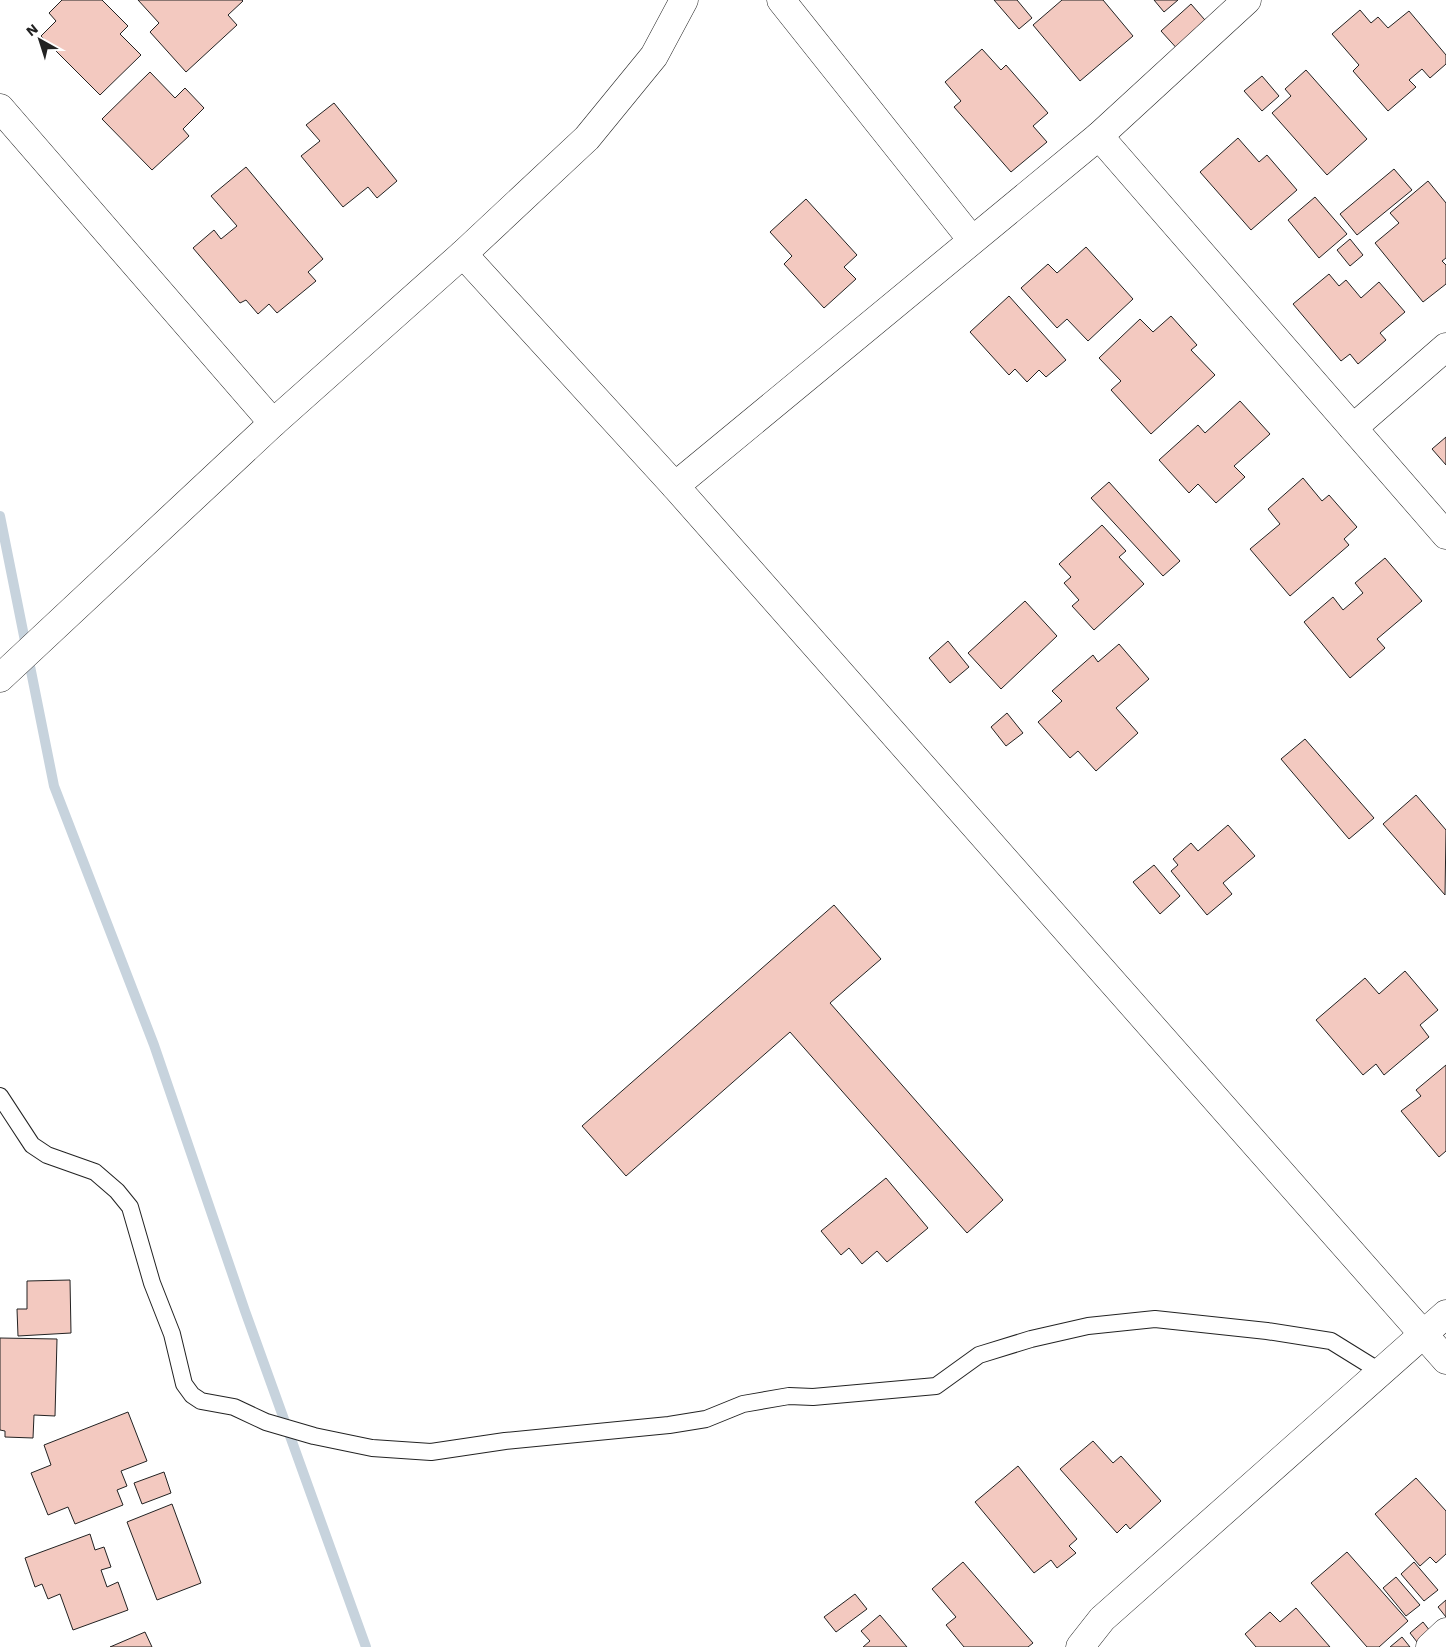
<svg xmlns="http://www.w3.org/2000/svg" width="1446" height="1647" font-family="'Work Sans',sans-serif">
<style>
.lines{fill:none;stroke-linecap:round;stroke-linejoin:round}
.stream{stroke:#c7d3dd;stroke-width:10}
.building{fill:#f3c9c0;stroke:#222}
.lane-casing{stroke:#222;stroke-width:18}
.street-casing{stroke:#222;stroke-width:29}
.lane{stroke:#fff;stroke-width:16}
.street{stroke:#fff;stroke-width:28}
</style>
<rect width="100%" height="100%" fill="#fff"/>
<g class="lines">
<polyline class="stream" points="0,516 54,786 154,1045 245,1311 366,1647"/>
</g>
<g class="building">
<polygon points="62,0 102,0 128,26 120,34 141,55 100,95 41,36 56,21 49,13"/>
<polygon points="138,0 242,0 243,1 228,15 237,25 186,72 150,32 159,23"/>
<polygon points="994,0 1017,0 1032,18 1019,29"/>
<polygon points="1062,0 1103,0 1133,36 1080,81 1033,25"/>
<polygon points="1154,0 1178,0 1164,12"/>
<polygon points="1191,4 1211,27 1181,53 1161,31"/>
<polygon points="1360,10 1371,23 1378,17 1388,28 1409,11 1446,55 1446,64 1430,78 1422,69 1409,80 1416,87 1388,111 1353,71 1359,65 1332,34"/>
<polygon points="982,49 1001,70 1006,65 1048,113 1033,126 1047,142 1011,172 954,107 961,101 945,82"/>
<polygon points="1306,70 1367,139 1327,175 1272,113 1291,96 1285,89"/>
<polygon points="150,72 175,98 185,88 204,108 183,129 189,136 152,170 102,119"/>
<polygon points="1262,76 1279,96 1262,111 1244,91"/>
<polygon points="334,103 397,181 377,198 368,187 343,207 301,156 320,141 306,125"/>
<polygon points="1238,138 1259,162 1267,155 1297,190 1251,230 1200,172"/>
<polygon points="246,167 323,259 308,272 316,281 277,313 269,304 258,314 246,300 240,303 193,248 214,230 221,239 237,226 211,196"/>
<polygon points="1394,169 1412,190 1357,235 1340,214"/>
<polygon points="1428,181 1446,203 1446,258 1442,261 1446,265 1446,284 1423,302 1375,243 1399,223 1390,213"/>
<polygon points="1315,197 1347,234 1319,258 1288,220"/>
<polygon points="806,199 857,255 844,267 856,279 824,308 784,264 792,256 770,232"/>
<polygon points="1350,239 1363,255 1350,266 1337,250"/>
<polygon points="1086,247 1133,299 1088,341 1067,319 1057,328 1021,288 1048,264 1057,273"/>
<polygon points="1329,274 1339,286 1346,280 1361,298 1379,282 1405,312 1380,333 1386,340 1358,364 1350,354 1341,361 1293,304"/>
<polygon points="1009,296 1066,360 1046,377 1039,370 1027,382 1015,369 1009,375 970,332"/>
<polygon points="1171,316 1197,345 1191,350 1215,375 1151,434 1111,390 1121,381 1099,358 1140,319 1153,332"/>
<polygon points="1240,401 1270,434 1234,466 1245,477 1216,503 1198,484 1189,493 1159,460 1198,425 1205,433"/>
<polygon points="1446,437 1446,465 1432,449"/>
<polygon points="1303,478 1322,501 1329,495 1357,527 1344,539 1349,545 1290,596 1250,549 1280,524 1268,509"/>
<polygon points="1109,482 1180,561 1163,576 1091,498"/>
<polygon points="1102,525 1126,551 1119,557 1144,584 1094,630 1072,606 1079,600 1064,583 1071,577 1059,564"/>
<polygon points="1385,558 1422,601 1377,639 1385,648 1350,678 1304,622 1333,597 1343,610 1363,593 1355,583"/>
<polygon points="1025,601 1057,636 1001,689 968,653"/>
<polygon points="948,641 969,667 950,683 929,658"/>
<polygon points="1119,644 1149,679 1116,708 1138,733 1096,771 1078,751 1070,758 1038,722 1062,701 1052,691 1093,655 1098,662"/>
<polygon points="1007,713 1023,733 1006,746 991,727"/>
<polygon points="1305,739 1374,818 1349,839 1281,759"/>
<polygon points="1416,795 1446,830 1445,895 1383,824"/>
<polygon points="1228,825 1255,856 1223,883 1232,894 1207,915 1171,871 1178,865 1173,859 1191,843 1198,851"/>
<polygon points="1154,865 1180,896 1160,914 1133,882"/>
<polygon points="834,905 881,959 830,1003 1003,1200 967,1233 790,1032 626,1176 582,1126"/>
<polygon points="1405,971 1438,1010 1420,1025 1429,1037 1384,1075 1376,1064 1363,1075 1316,1020 1365,978 1379,994"/>
<polygon points="1446,1065 1446,1151 1439,1157 1401,1111 1421,1096 1416,1090"/>
<polygon points="886,1178 928,1228 887,1262 877,1251 862,1264 849,1248 841,1255 821,1231"/>
<polygon points="70,1280 71,1333 18,1336 17,1309 27,1309 27,1281"/>
<polygon points="0,1338 57,1339 55,1416 34,1415 33,1438 5,1437 5,1431 0,1430"/>
<polygon points="128,1412 147,1461 121,1471 127,1486 117,1490 123,1505 75,1524 68,1507 48,1515 31,1473 51,1465 44,1445"/>
<polygon points="1093,1441 1113,1463 1121,1456 1161,1501 1130,1529 1126,1524 1117,1533 1060,1469"/>
<polygon points="1018,1466 1077,1539 1069,1546 1076,1553 1057,1568 1051,1560 1034,1573 975,1502"/>
<polygon points="164,1472 171,1493 142,1504 134,1483"/>
<polygon points="1416,1478 1446,1511 1446,1554 1436,1563 1430,1557 1420,1566 1375,1514"/>
<polygon points="172,1504 201,1583 157,1600 127,1522"/>
<polygon points="90,1534 95,1550 104,1547 111,1567 101,1570 107,1587 118,1582 128,1610 73,1630 60,1594 48,1599 42,1584 35,1587 25,1558"/>
<polygon points="1347,1552 1408,1621 1379,1647 1367,1647 1311,1583"/>
<polygon points="963,1562 1033,1643 1028,1647 964,1647 946,1625 956,1617 932,1589"/>
<polygon points="1414,1562 1438,1590 1424,1601 1401,1574"/>
<polygon points="1396,1577 1420,1605 1406,1616 1383,1588"/>
<polygon points="855,1594 867,1609 836,1632 824,1617"/>
<polygon points="1446,1600 1446,1617 1438,1607"/>
<polygon points="1296,1608 1330,1647 1256,1647 1245,1634 1270,1612 1280,1622"/>
<polygon points="880,1615 907,1647 863,1647 870,1641 861,1631"/>
<polygon points="1423,1622 1434,1636 1421,1647 1410,1633"/>
<polygon points="145,1632 152,1647 110,1647"/>
<polygon points="1402,1637 1410,1647 1390,1647"/>
</g>
<g class="lines">
<defs>
<polyline id="lane" points="0,1096 32,1145 47,1155 95,1172 117,1191 130,1207 152,1283 172,1334 184,1384 192,1395 201,1401 234,1407 266,1422 314,1436 372,1448 431,1452 505,1441 669,1425 706,1419 743,1404 789,1396 813,1397 936,1386 979,1355 1031,1339 1088,1326 1155,1319 1267,1331 1331,1341 1381,1372"/>
<g id="street">
<polyline points="781,0 972,240"/>
<polyline points="0,108 273,423"/>
<polyline points="1099,136 1446,535"/>
<polyline points="463,254 675,486 1446,1360"/>
<polyline points="1353,428 1446,347"/>
<polyline points="675,486 1099,136 1247,0"/>
<polyline points="0,678 273,423 463,254 587,138 654,56 684,0"/>
<polyline points="1080,1647 1102,1619 1446,1314"/>
<polyline points="1430,1647 1446,1632"/>
</g>
</defs>
<use href="#lane" class="lane-casing"/>
<use href="#street" class="street-casing"/>
<use href="#lane" class="lane"/>
<use href="#street" class="street"/>
</g>
<g transform="translate(40 40) rotate(321)" stroke="#ffffff" stroke-width="4" paint-order="stroke">
<path d="M0-4L9 19L0 12L-9 19Z" fill="#222222"/>
<text y="-8" font-size="14" font-weight="bold" text-anchor="middle" fill="#222222">N</text>
</g>
</svg>
